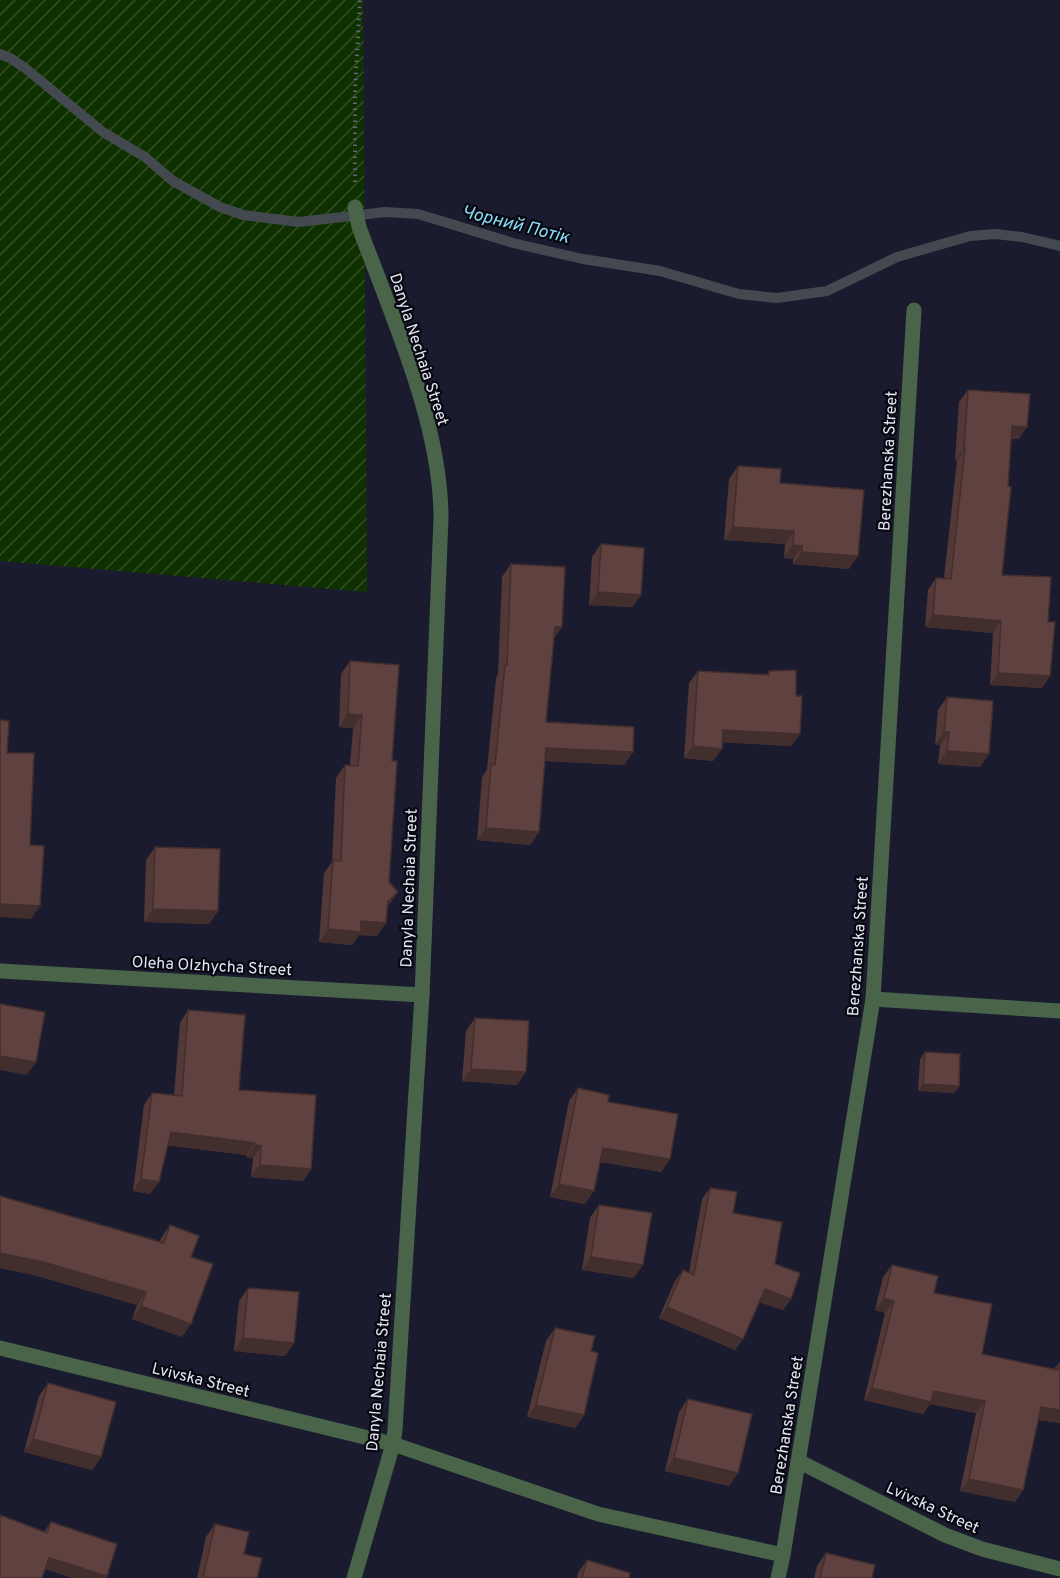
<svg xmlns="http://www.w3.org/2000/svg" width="1060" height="1578" font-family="Overpass,sans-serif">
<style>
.garden{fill:url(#garden-furrows)}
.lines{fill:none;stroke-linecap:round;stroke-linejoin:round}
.stream{stroke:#444950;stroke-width:10}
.path{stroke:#656578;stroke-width:4;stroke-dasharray:1.5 4.5;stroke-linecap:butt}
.minor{stroke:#496448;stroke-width:15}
.wall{fill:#523837}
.shaded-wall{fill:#422e2d}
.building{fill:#5f4140;stroke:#422e2d;stroke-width:1.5}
.labels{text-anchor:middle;stroke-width:4.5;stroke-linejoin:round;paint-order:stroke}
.street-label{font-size:16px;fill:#e4e5f4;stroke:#07070f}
.water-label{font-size:18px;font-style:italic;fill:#88dcf7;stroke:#07070f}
</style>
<defs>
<pattern id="garden-furrows" width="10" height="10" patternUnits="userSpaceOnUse" patternTransform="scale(1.5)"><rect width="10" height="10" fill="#0f3100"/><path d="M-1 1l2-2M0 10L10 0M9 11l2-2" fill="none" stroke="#324f26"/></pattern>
</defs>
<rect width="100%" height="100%" fill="#1b1b30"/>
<polygon class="garden" points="0,0 363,0 367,592 0,561"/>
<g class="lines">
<polyline class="stream" points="0,54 10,58 25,68 103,132 145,157 173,181 220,207 243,215 299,222 385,212 418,214 513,243 583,259 660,271 739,294 777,298 827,291 897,257 970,236 995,234 1022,237 1060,246"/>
<polyline class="path" points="355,182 355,91 360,0"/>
<g class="minor">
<polyline points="0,971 422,995"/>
<polyline points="873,999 1060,1011"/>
<polyline points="0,1348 393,1444 598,1514 783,1555"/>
<polyline points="798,1461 945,1535 982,1549 1060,1569"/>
<path d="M354,1578L393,1444L395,1430L422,995L441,518C441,423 392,317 359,227L355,207"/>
<polyline points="778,1578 783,1555 873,999 914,310"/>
</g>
</g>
<g class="wall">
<polygon points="968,390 1019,439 1011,439 1002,575 1042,688 990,685 993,633 925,627 928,590 936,578 944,578 957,460 955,460 959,402"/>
<polygon points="738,466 780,483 849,569 793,564 793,559 784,558 785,544 724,540 729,479"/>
<polygon points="601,544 641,595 632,607 589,605 592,557"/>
<polygon points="511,564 554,639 546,722 633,752 624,765 545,761 539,832 530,845 477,840 482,777 487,770 496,678 498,675 502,577"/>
<polygon points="350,661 392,761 388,906 377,936 359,935 352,945 319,942 324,873 332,862 336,778 345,765 350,765 353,728 339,727 341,674"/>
<polygon points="698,671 766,675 769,671 796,696 800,734 791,746 722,742 713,761 684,758 689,683"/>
<polygon points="947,697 980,767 938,764 940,745 935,744 938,710"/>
<polygon points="155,847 218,911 209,924 144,922 146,860"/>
<polygon points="188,1010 239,1090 311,1169 303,1181 251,1177 253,1158 246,1157 246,1155 168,1145 150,1194 133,1191 144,1105 152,1093 174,1095 180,1023"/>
<polygon points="475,1018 517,1085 462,1081 466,1031"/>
<polygon points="925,1052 959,1086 954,1093 918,1091 920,1059"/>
<polygon points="578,1088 670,1159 661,1172 600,1162 585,1204 550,1197 569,1101"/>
<polygon points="710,1188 733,1213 775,1264 791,1299 783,1310 759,1302 743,1339 735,1350 659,1318 675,1281 683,1270 689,1272 702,1199"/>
<polygon points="0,1196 160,1242 161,1238 170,1225 191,1257 182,1337 132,1319 137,1305 34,1275 0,1268"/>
<polygon points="599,1205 634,1278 582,1270 590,1218"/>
<polygon points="892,1265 934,1293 982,1354 1054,1369 1060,1362 1060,1423 1038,1420 1023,1490 1015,1502 960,1491 976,1413 930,1404 923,1414 864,1400 885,1313 875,1310 883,1277"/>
<polygon points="248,1288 294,1343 285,1356 234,1351 239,1301"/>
<polygon points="555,1328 591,1351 584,1415 575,1428 527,1417 546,1341"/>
<polygon points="48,1383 101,1457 92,1470 24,1452 39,1396"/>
<polygon points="688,1399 738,1473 729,1486 665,1471 679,1412"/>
<polygon points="51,1522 107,1576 106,1578 73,1578 45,1569 44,1532"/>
<polygon points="215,1524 244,1554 257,1578 197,1578 206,1537"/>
<polygon points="826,1553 872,1578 814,1578 817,1566"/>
<polygon points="587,1560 629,1578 577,1578 578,1573"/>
</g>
<g class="shaded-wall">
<polygon points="1012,426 1027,427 1019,439 1004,438"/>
<polygon points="964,448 965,448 957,460 955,460"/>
<polygon points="733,527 794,531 785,544 724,540"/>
<polygon points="793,545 802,546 793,559 784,558"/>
<polygon points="802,552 858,556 849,569 793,564"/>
<polygon points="598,592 641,595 632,607 589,605"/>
<polygon points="933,615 1001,621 993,633 925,627"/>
<polygon points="555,627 562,627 553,640"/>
<polygon points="998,673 1050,676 1042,688 990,685"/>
<polygon points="348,714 362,715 353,728 339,727"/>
<polygon points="723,730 800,734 791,746 714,742"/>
<polygon points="944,732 949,732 940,745 935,744"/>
<polygon points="693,746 722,749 713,761 684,758"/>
<polygon points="546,748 633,752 624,765 537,760"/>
<polygon points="947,751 989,754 980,767 938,764"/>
<polygon points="486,828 539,832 530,845 477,840"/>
<polygon points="398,892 389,905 379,914 388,901"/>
<polygon points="0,904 40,906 31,919 0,917"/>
<polygon points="153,909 218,911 209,924 144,922"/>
<polygon points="361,921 386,923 377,936 359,935 352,945 319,942 328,929"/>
<polygon points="0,1056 36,1062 27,1075 0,1070"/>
<polygon points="471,1069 526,1072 517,1085 462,1081"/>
<polygon points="923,1084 959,1086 954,1093 918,1091"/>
<polygon points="171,1132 255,1143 246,1155 162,1145"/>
<polygon points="255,1145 261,1146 253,1158 246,1157"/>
<polygon points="603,1148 670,1159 661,1172 594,1161"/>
<polygon points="260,1165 311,1169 303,1181 251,1177"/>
<polygon points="141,1179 159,1182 150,1194 133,1191"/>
<polygon points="559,1184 594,1191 585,1204 550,1197"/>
<polygon points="0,1253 43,1262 146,1292 137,1305 34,1275 0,1268"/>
<polygon points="591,1257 643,1265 634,1278 582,1270"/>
<polygon points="765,1289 791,1299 783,1310 757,1301"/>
<polygon points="884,1298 894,1301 885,1313 875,1310"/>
<polygon points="141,1306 191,1324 182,1337 132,1319"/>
<polygon points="667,1307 743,1339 735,1350 659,1318"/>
<polygon points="243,1338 294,1343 285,1356 234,1351"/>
<polygon points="872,1388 934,1391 985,1401 976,1413 930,1404 923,1414 864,1400"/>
<polygon points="536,1405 584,1415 575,1428 527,1417"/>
<polygon points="1041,1407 1060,1410 1060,1423 1033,1419"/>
<polygon points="33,1439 101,1457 92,1470 24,1452"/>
<polygon points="674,1458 738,1473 729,1486 665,1471"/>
<polygon points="969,1479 1023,1490 1015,1502 960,1491"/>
<polygon points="49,1558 107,1576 106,1578 73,1578 42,1568"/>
</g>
<g class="building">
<polygon points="968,390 1030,394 1027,427 1012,426 1008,486 1011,487 1002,575 1051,577 1048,622 1055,622 1050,676 998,673 1001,621 933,615 936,578 951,579 965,448 964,448"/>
<polygon points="738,466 781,469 780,483 864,490 858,556 802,552 802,546 793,545 794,531 733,527"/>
<polygon points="601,544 644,548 641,595 598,592"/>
<polygon points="511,564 565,567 562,627 555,627 546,722 634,727 633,752 546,748 539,832 486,828 491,764 495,765 505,665 507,665"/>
<polygon points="350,661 399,665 392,761 397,761 389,882 398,892 388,901 386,923 361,921 361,932 328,929 333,860 341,861 345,765 358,766 362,715 348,714"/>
<polygon points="796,670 796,696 802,696 800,734 723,730 722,749 693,746 698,671 769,675 769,671"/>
<polygon points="947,697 993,701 989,754 947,751 949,732 944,732"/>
<polygon points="0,720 9,721 7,753 34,753 30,845 44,846 40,906 0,904"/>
<polygon points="155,847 220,849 218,911 153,909"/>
<polygon points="0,1004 45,1012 36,1062 0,1056"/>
<polygon points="188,1010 245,1015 239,1090 316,1095 311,1169 260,1165 261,1146 255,1145 255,1143 171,1132 159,1182 141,1179 152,1093 182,1096"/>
<polygon points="475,1018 529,1021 526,1072 471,1069"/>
<polygon points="925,1052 960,1054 959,1086 923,1084"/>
<polygon points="578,1088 609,1095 608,1102 678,1114 670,1159 603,1148 594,1191 559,1184"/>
<polygon points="710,1188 737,1192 733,1213 782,1222 775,1264 800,1273 791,1299 765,1289 743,1339 667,1307 683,1270 694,1275"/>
<polygon points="0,1196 164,1243 170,1225 199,1236 191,1257 213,1264 191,1324 141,1306 146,1292 43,1262 0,1253"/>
<polygon points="599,1205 652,1213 643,1265 591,1257"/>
<polygon points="892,1265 938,1276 934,1293 992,1304 982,1354 1058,1370 1060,1362 1060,1410 1041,1407 1023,1490 969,1479 985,1401 934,1391 931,1402 872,1388 894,1301 884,1298"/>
<polygon points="248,1288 299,1292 294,1343 243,1338"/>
<polygon points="555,1328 595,1336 591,1351 598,1353 584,1415 536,1405"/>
<polygon points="48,1383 116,1402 101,1457 33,1439"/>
<polygon points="688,1399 752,1414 738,1473 674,1458"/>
<polygon points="0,1515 47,1533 51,1522 117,1544 107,1576 49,1558 42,1578 0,1578"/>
<polygon points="215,1524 249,1532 244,1554 262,1558 257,1578 203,1578"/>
<polygon points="826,1553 875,1565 872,1578 820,1578"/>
<polygon points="587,1560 630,1573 629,1578 582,1578"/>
</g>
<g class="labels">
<g class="street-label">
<text transform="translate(420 349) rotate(72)" y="6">Danyla Nechaia Street</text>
<text transform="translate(887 461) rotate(-87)" y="6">Berezhanska Street</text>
<text transform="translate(408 888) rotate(-88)" y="6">Danyla Nechaia Street</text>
<text transform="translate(857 946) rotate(-86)" y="6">Berezhanska Street</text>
<text transform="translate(212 965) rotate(3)" y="6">Oleha Olzhycha Street</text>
<text transform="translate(378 1372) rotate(-85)" y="6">Danyla Nechaia Street</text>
<text transform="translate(201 1379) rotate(14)" y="6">Lvivska Street</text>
<text transform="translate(786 1425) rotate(-81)" y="6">Berezhanska Street</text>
<text transform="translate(933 1507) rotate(25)" y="6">Lvivska Street</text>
</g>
<g class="water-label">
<text transform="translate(516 224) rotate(14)" y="6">Чорний Потік</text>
</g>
</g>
</svg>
